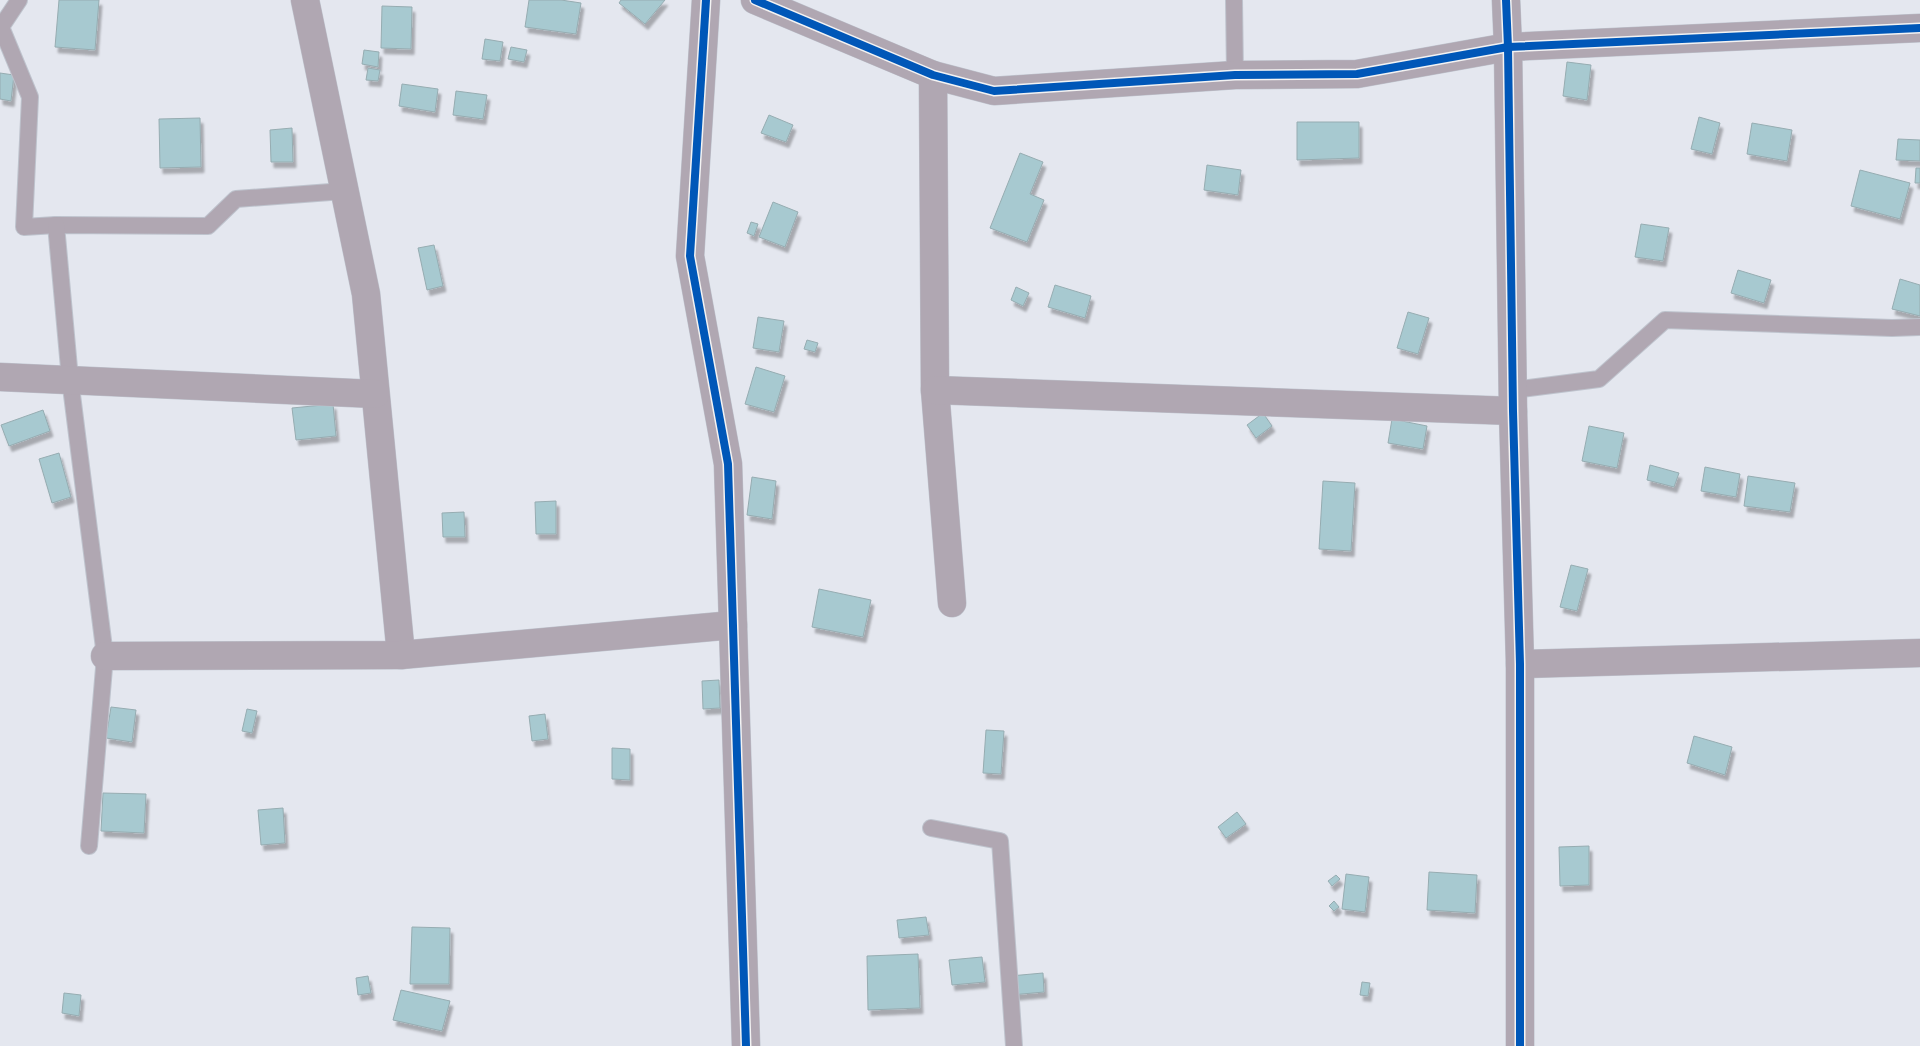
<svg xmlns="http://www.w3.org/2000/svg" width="1920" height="1046" font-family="'PT Sans',sans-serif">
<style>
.building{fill:#a7c9d0;stroke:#96acb1;filter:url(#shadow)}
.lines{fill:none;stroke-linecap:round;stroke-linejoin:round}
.lane-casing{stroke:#bec3cd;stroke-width:18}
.street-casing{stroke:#bec3cd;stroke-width:29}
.lane{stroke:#b0a7b2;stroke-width:16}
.street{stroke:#b0a7b2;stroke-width:28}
.cycleway-casing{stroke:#f3f3f3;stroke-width:11}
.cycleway{stroke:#0057b8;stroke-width:8}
</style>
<defs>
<filter id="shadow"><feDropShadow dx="3" dy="5.5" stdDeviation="1" flood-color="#0004"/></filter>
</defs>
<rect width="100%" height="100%" fill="#e4e7ef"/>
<g class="building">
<polygon points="59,0 99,0 95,50 55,47"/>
<polygon points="529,0 561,0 581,3 576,34 525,27"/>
<polygon points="621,0 665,0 645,24 619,3"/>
<polygon points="382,6 412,7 411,49 381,48"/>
<polygon points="485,39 503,42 500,61 482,59"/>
<polygon points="511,47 527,50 524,62 508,59"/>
<polygon points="364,50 379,52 378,67 362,64"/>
<polygon points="1567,62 1591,65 1587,100 1563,96"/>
<polygon points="368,68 380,70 378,81 366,80"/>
<polygon points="0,73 14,75 11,101 0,99"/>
<polygon points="402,84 438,89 435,112 399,106"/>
<polygon points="456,91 487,95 483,119 453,115"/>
<polygon points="769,115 793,125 786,142 761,133"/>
<polygon points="1699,117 1720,123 1712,154 1691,149"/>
<polygon points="200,118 201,167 160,168 159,119"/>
<polygon points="1297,122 1359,122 1359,158 1297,160"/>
<polygon points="1752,123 1792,130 1787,161 1747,154"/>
<polygon points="292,128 293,162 271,162 270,130"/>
<polygon points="1898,139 1920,140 1920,161 1896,160"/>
<polygon points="1020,153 1043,162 1030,194 1044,200 1027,242 990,228"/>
<polygon points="1207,165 1241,170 1238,195 1204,190"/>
<polygon points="1916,168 1920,168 1920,183 1915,183"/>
<polygon points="1860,170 1910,183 1900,219 1851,206"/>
<polygon points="773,202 798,212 785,247 759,237"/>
<polygon points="751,222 758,224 754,236 747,233"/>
<polygon points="1641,224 1669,228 1663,261 1635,257"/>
<polygon points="434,245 443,286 427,290 418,248"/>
<polygon points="1738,270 1771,280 1764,303 1731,293"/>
<polygon points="1900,279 1920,285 1920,316 1892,309"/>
<polygon points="1055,285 1091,296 1085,318 1048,307"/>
<polygon points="1016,287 1029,293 1023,306 1011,300"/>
<polygon points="1408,312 1429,318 1418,354 1397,348"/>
<polygon points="758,317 784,321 779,352 753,348"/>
<polygon points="807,340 818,343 815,352 804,349"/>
<polygon points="756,367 785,376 774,412 745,404"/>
<polygon points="333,404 336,436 296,440 292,408"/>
<polygon points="43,410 50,431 9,446 1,425"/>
<polygon points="1263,413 1272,426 1256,438 1247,425"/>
<polygon points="1392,419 1427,426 1423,449 1388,443"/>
<polygon points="1589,426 1624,433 1617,468 1582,461"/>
<polygon points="59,453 71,497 52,503 39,459"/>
<polygon points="1650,465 1679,473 1674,487 1647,480"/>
<polygon points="1705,467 1740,474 1736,497 1701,491"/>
<polygon points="1748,476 1795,483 1790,512 1744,506"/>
<polygon points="752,477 776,481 772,519 747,515"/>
<polygon points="1323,481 1355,483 1351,551 1319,549"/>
<polygon points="556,501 556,534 536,534 535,502"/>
<polygon points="464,512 465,537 443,537 442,513"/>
<polygon points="1571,565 1588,569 1577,611 1560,607"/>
<polygon points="819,589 871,600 863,637 812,627"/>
<polygon points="719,680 720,708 703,709 702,681"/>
<polygon points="111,707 136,710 132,742 106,738"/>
<polygon points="247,709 257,711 252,733 242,731"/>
<polygon points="545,714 548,739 532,741 529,716"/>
<polygon points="986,730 1004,731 1001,774 983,773"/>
<polygon points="1694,736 1732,747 1725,775 1687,763"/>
<polygon points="612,748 630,749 630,780 612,779"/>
<polygon points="103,793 146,794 144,833 101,831"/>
<polygon points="283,808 285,843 261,845 258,810"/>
<polygon points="1237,812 1246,824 1226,838 1218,827"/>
<polygon points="1589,846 1589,885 1560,886 1559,847"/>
<polygon points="1429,872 1477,875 1475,913 1427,910"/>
<polygon points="1346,874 1369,877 1365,912 1342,909"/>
<polygon points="1336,875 1340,879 1332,886 1328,881"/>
<polygon points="1334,901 1339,907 1334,911 1329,906"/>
<polygon points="926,917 929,935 899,938 897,920"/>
<polygon points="412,927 450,928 449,984 410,984"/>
<polygon points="918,954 920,1008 868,1010 867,956"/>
<polygon points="982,957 985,982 952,985 949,960"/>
<polygon points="1043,973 1044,992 1011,995 1010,976"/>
<polygon points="368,976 371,993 358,995 356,978"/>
<polygon points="1362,982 1370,983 1368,996 1360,995"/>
<polygon points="401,990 450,1001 442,1031 393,1020"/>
<polygon points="64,993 81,995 79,1016 62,1013"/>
</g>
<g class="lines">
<defs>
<g id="lane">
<polyline points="19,0 1,27 30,97 24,227 56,225 208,226 236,199 344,191"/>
<polyline points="1234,0 1235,75"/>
<polyline points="56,225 70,379 105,656 89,846"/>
<polyline points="1513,390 1599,379 1665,320 1892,328 1920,327"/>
<polyline points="931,828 1000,841 1014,1046"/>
</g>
<g id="street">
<polyline points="305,0 366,294 401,655"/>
<polyline points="706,0 690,256 728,464 746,1046"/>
<polyline points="755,0 933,75 994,91 1235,75 1357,74 1508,47 1920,28"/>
<polyline points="1506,0 1508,47 1513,411 1520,664 1520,1046"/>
<polyline points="933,75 935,390 952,603"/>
<polyline points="0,377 375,394"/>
<polyline points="935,390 1513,411"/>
<polyline points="105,656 401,655 733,625"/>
<polyline points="1520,664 1920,653"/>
</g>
</defs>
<use href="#lane" class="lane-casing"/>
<use href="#street" class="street-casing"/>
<use href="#lane" class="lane"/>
<use href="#street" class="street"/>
<defs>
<g id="cycleway">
<polyline points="706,0 690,256 728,464 746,1046"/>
<polyline points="755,0 933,75 994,91 1235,75 1357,74 1508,47 1920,28"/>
<polyline points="1506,0 1508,47 1513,411 1520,664 1520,1046"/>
</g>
</defs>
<use href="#cycleway" class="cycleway-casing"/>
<use href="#cycleway" class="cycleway"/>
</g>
</svg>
